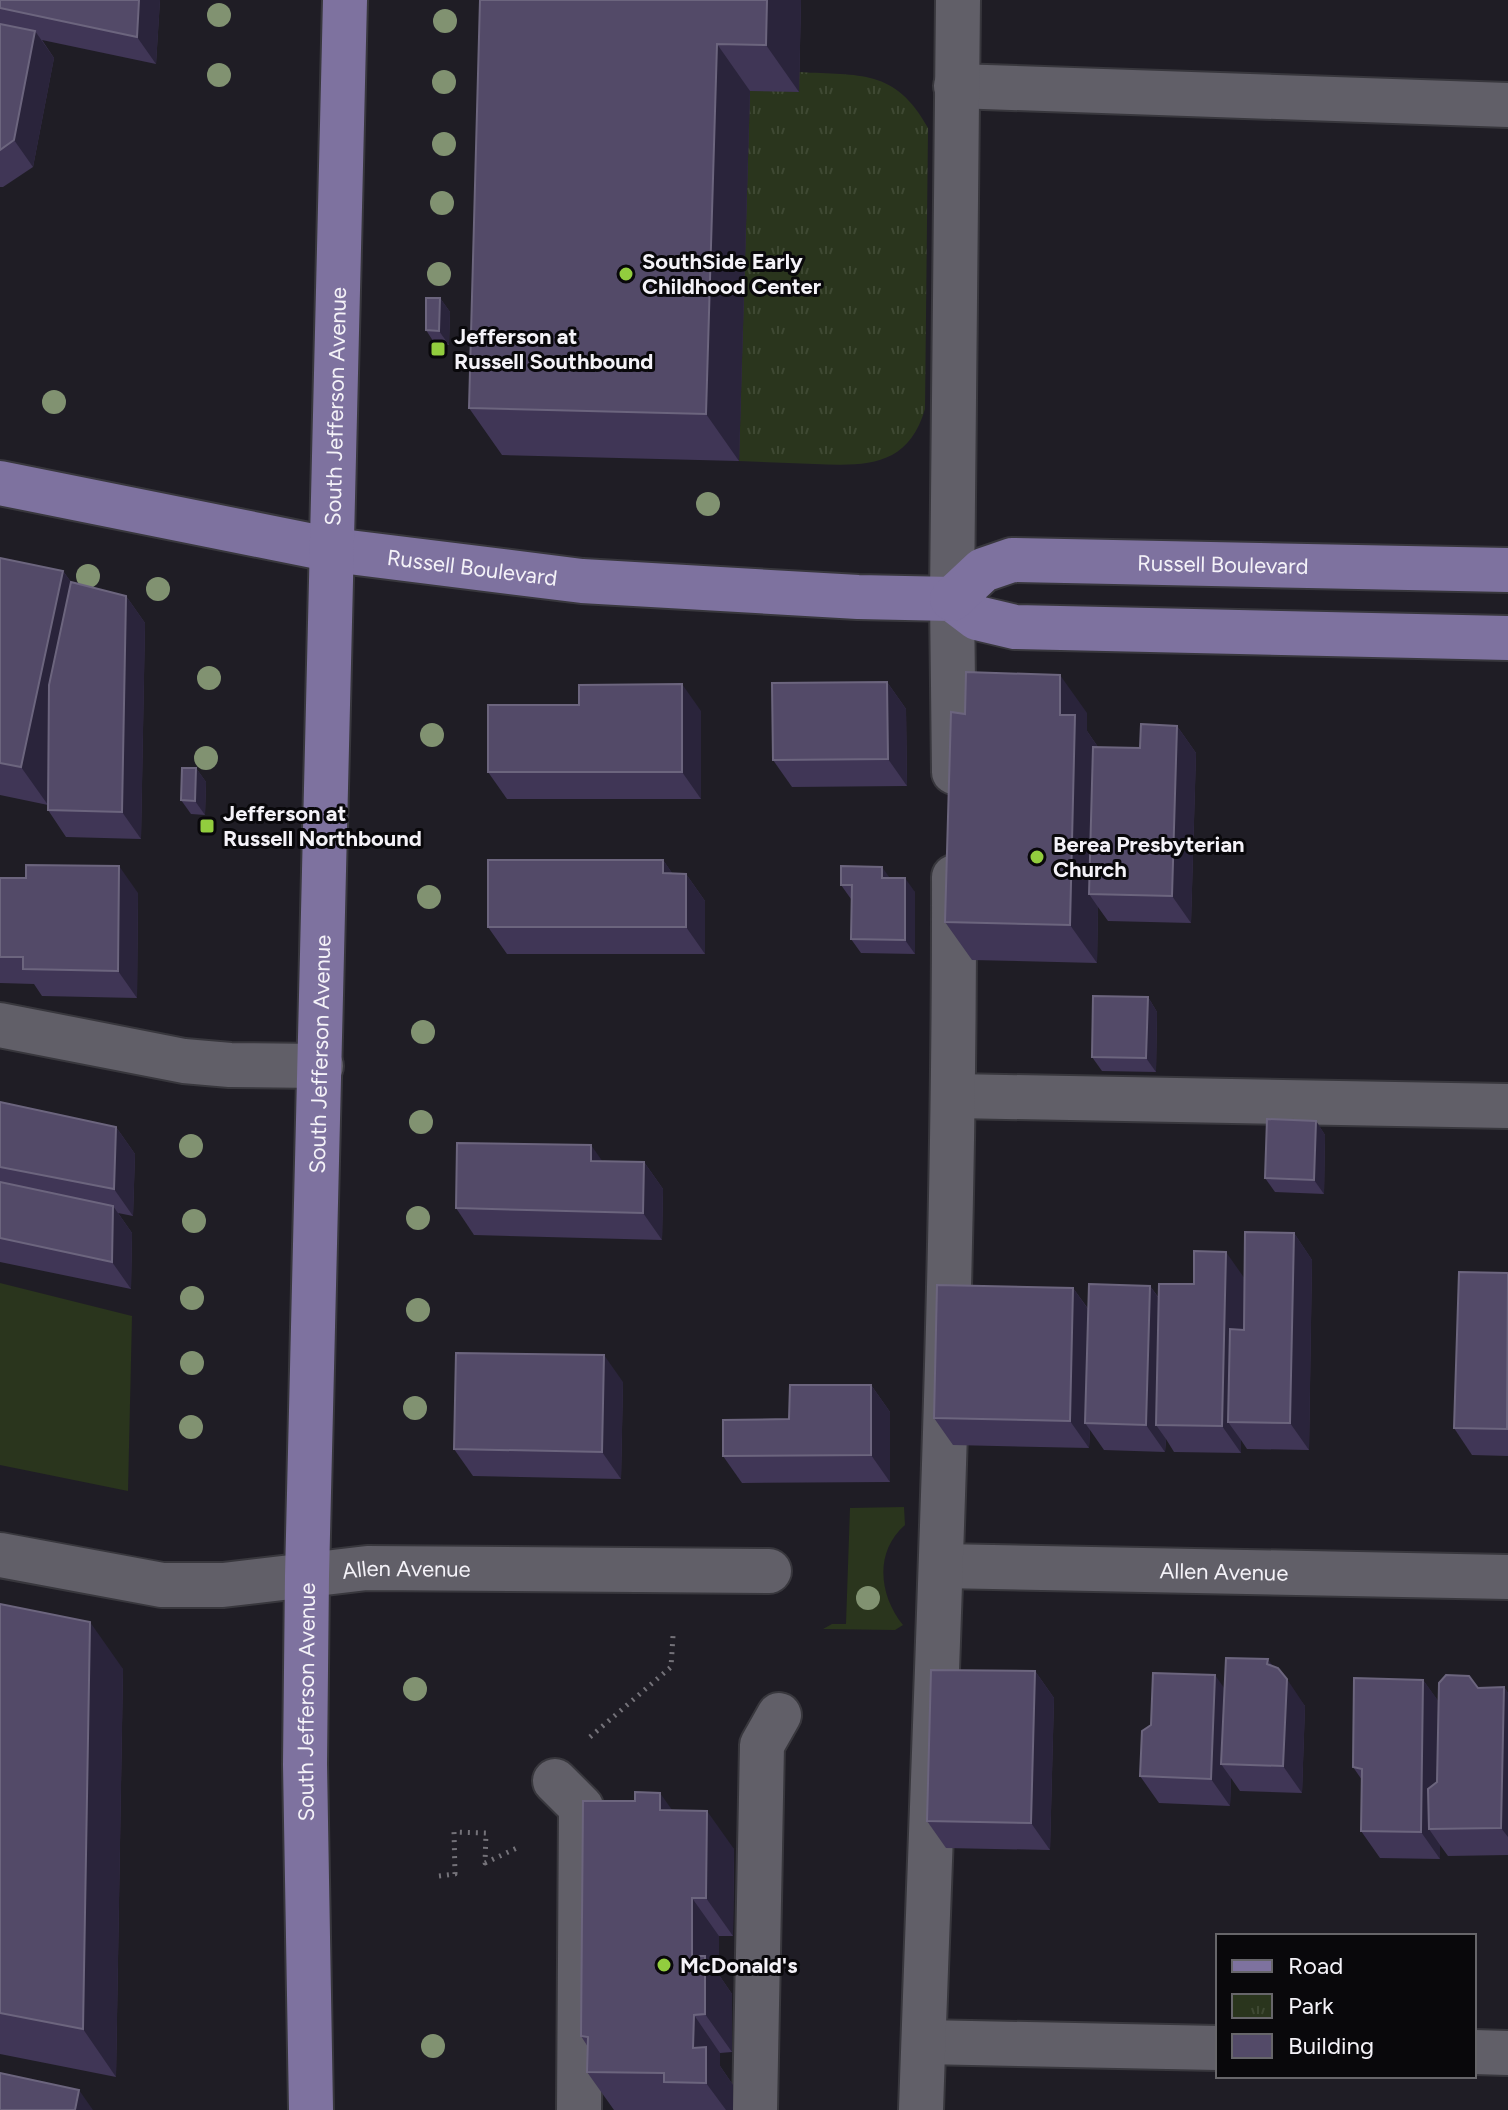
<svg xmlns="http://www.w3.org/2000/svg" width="1508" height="2110" font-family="Figtree,sans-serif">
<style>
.grass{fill:#2a351d}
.park{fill:url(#park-tufts)}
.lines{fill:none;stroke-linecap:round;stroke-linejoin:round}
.minor-casing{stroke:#38373d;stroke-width:48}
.major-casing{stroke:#38373d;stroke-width:48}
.path{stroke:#747279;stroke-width:5;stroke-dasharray:2 6;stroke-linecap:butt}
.minor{stroke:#615f68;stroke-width:44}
.major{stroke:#7e729f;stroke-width:44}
.tree{fill:#819271}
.wall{fill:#403656}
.shaded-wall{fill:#2a243b}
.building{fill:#534a68;stroke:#6c657e;stroke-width:2}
.poi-dot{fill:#92cd3e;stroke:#09080b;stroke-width:3}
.labels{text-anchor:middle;stroke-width:6;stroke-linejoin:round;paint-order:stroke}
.poi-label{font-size:22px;font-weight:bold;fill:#f4f2f8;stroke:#09080b;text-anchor:start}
.street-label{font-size:22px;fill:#f4f2f8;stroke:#09080b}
</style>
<defs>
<pattern id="park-tufts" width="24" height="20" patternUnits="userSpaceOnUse" patternTransform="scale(2)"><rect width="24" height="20" fill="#2a351d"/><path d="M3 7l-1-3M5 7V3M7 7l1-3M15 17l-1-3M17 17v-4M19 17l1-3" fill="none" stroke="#3f4933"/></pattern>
</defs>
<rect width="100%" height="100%" fill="#1f1d25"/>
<g class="grass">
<polygon points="0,1283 132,1316 128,1491 0,1465"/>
<path d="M904,1507L905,1525C874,1552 879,1595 903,1625L895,1630L823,1629L832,1624H846L850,1508Z"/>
</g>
<path class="park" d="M799,72C860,76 895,68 928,128L925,409C908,467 866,466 815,464C790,463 764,462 739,461L750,91Z"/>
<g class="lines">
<defs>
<g id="minor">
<polyline points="956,86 1508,105"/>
<polyline points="954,772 952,599 958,0"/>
<polyline points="0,1025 184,1061 230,1065 321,1066"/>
<polyline points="955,1096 1508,1106"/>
<path id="s1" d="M0,1555L162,1585H223L367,1568L769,1571"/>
<path id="s2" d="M942,1566L1508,1577"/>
<polyline points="555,1781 581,1807 579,2110"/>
<polyline points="924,2042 1218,2048"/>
<polyline points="1474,2052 1508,2053"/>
<polyline points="755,2110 762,1745 779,1715"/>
<path d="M921,2110C935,1699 955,1288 954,877"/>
</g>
<g id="major">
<path id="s3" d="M0,483L333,550L582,581L858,597L952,599L977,618L1015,627L1508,638"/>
<path id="s4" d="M952,599L983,570L1012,560L1508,570"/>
<path id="s5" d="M311,2110L305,1764L307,1576L345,0"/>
</g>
</defs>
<use href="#minor" class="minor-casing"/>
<use href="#major" class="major-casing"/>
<g class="path">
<polyline points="590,1737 671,1667 673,1636"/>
<polyline points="439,1876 455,1874 454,1832 486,1833 485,1863 519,1847"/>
</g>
<use href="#minor" class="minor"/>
<use href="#major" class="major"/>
</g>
<g class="tree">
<circle cx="219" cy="15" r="12"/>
<circle cx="445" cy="21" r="12"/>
<circle cx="219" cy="75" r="12"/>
<circle cx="444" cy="82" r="12"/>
<circle cx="444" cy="144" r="12"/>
<circle cx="442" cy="203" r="12"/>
<circle cx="439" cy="274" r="12"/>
<circle cx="54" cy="402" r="12"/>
<circle cx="708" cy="504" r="12"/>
<circle cx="88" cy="576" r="12"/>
<circle cx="158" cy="589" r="12"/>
<circle cx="209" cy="678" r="12"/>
<circle cx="432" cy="735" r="12"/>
<circle cx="206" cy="758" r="12"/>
<circle cx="429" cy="897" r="12"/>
<circle cx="423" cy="1032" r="12"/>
<circle cx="421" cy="1122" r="12"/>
<circle cx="191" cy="1146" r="12"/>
<circle cx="418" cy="1218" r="12"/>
<circle cx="194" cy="1221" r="12"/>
<circle cx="192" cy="1298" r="12"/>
<circle cx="418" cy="1310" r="12"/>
<circle cx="192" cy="1363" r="12"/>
<circle cx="415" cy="1408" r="12"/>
<circle cx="191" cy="1427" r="12"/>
<circle cx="868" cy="1598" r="12"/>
<circle cx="415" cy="1689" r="12"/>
<circle cx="433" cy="2046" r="12"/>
</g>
<g class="wall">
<polygon points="0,0 160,0 156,64 42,40 54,58 33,167 3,187 0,187"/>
<polygon points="480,0 801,0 799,92 750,91 739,461 502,455 469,408"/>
<polygon points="440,298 450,312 449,345 435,344 426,330"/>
<polygon points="0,558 63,571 71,582 126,596 145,623 141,839 66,837 48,810 48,805 0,795"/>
<polygon points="887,682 906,709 907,786 792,787 773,760"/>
<polygon points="701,711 701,799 507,799 488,772"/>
<polygon points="1087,713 1087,731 1098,747 1140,748 1177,726 1196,753 1191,923 1108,921 1098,907 1097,963 972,960 945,922 965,714"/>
<polygon points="196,768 206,782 205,815 191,814 181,800"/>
<polygon points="663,860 672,873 686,874 705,901 705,954 507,954 488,927"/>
<polygon points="0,878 138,893 137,998 42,996 34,984 0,983"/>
<polygon points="890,878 915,892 915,954 861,953 851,939 851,899 841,885"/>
<polygon points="1148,997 1157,1012 1156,1072 1102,1071 1092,1057"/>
<polygon points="0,1102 116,1127 135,1154 133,1216 118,1213 132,1233 131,1289 0,1262"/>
<polygon points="1316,1121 1325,1135 1324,1194 1275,1192 1265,1178"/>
<polygon points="602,1161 644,1162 663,1189 662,1240 474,1235 456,1208"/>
<polygon points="1294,1233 1312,1260 1309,1450 1247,1449 1241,1440 1241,1453 1174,1452 1166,1439 1165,1452 1104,1450 1090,1430 1089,1448 953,1445 934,1418 1073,1288 1089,1310 1150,1286 1159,1298 1194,1284 1245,1279"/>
<polygon points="1508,1273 1508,1456 1472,1455 1454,1428"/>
<polygon points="623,1382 621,1479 473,1476 454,1449"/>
<polygon points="871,1385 890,1412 890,1482 742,1483 723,1456 789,1419"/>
<polygon points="0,1604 123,1669 116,2077 0,2054"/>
<polygon points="1273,1667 1305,1706 1302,1793 1240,1791 1231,1778 1230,1806 1159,1803 1140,1776 1151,1725"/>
<polygon points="1035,1671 1054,1698 1050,1850 946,1848 927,1821"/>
<polygon points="1423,1680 1438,1701 1478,1688 1504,1687 1508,1693 1508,1855 1448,1856 1440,1845 1440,1859 1380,1858 1361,1831 1362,1780 1353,1767"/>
<polygon points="673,1811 734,1849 733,1936 719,1936 719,1975 732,1994 732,2052 720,2053 720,2066 733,2085 733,2110 614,2110 587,2072 588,2047 581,2036"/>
</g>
<g class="shaded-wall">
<polygon points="139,0 160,0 156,64 137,37"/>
<polygon points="767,0 801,0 799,92 766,45"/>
<polygon points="35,31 54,58 33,167 14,140"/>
<polygon points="717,44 750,91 739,461 706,414"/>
<polygon points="440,298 450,312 449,345 439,331"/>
<polygon points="63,571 90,609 48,805 21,767"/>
<polygon points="126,596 145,623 141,839 122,812"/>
<polygon points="1060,675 1087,713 1087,731 1102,753 1089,894 1098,907 1097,963 1070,925 1060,715"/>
<polygon points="887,682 906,709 907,786 888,759"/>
<polygon points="682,684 701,711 701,799 682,772"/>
<polygon points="1177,726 1196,753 1191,923 1172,896"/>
<polygon points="196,768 206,782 205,815 195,801"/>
<polygon points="663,860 682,887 663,873"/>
<polygon points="119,866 138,893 137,998 118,971"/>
<polygon points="882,867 892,881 882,878"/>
<polygon points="686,874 705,901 705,954 686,927"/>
<polygon points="905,878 915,892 915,954 905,940"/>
<polygon points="1148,997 1157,1012 1156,1072 1146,1058"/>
<polygon points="1316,1121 1325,1135 1324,1194 1314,1180"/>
<polygon points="116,1127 135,1154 133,1216 114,1189"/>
<polygon points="591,1145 610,1172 591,1161"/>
<polygon points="644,1162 663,1189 662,1240 643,1213"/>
<polygon points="113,1206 132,1233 131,1289 112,1262"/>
<polygon points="1294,1233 1312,1260 1309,1450 1290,1423"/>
<polygon points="1226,1252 1245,1279 1242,1422 1228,1422 1241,1440 1241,1453 1222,1426"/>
<polygon points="1150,1286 1169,1313 1156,1425 1166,1439 1165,1452 1146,1425"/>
<polygon points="1073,1288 1092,1315 1085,1423 1090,1430 1089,1448 1070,1421"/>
<polygon points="604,1355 623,1382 621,1479 602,1452"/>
<polygon points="871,1385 890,1412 890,1482 871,1455"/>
<polygon points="90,1622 123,1669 116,2077 83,2029"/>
<polygon points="1268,1659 1286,1685 1287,1679 1305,1706 1302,1793 1283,1766 1267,1664"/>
<polygon points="1035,1671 1054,1698 1050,1850 1031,1823"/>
<polygon points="1215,1675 1234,1702 1221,1764 1231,1778 1230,1806 1211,1779"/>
<polygon points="1423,1680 1442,1706 1440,1829 1429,1829 1440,1845 1440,1859 1421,1832"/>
<polygon points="1504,1687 1508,1693 1508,1837 1501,1828"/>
<polygon points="660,1793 687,1831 660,1810"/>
<polygon points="707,1811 734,1849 733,1936 706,1898"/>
<polygon points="692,1898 719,1936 719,1975 732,1994 732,2052 705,2014 692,1956"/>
<polygon points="694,2015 720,2053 720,2066 733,2085 733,2110 726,2110 706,2083 693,2048"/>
<polygon points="79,2090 93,2110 75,2110"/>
</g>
<g class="building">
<polygon points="0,0 139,0 137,37 0,8"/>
<polygon points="480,0 767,0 766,45 717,44 706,414 469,408"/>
<polygon points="0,24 35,31 14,140 0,150"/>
<polygon points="426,298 440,298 439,331 426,330"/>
<polygon points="0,558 63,571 21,767 0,763"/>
<polygon points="71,582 126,596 122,812 48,810 49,685"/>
<polygon points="966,672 1060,675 1060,715 1075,715 1070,925 945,922 951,712 965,714"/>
<polygon points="887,682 888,759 773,760 772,683"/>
<polygon points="682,684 682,772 488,772 488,705 579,705 579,685"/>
<polygon points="1141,724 1177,726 1172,896 1089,894 1093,747 1140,748"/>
<polygon points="182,768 196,768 195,801 181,800"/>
<polygon points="488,860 663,860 663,873 686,874 686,927 488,927"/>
<polygon points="26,865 119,866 118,971 23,969 23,957 0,957 0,878 26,878"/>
<polygon points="841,866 882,867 882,878 905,878 905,940 851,939 852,885 841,885"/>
<polygon points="1093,996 1148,997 1146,1058 1092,1057"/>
<polygon points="0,1102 116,1127 114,1189 0,1167"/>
<polygon points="1267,1119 1316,1121 1314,1180 1265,1178"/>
<polygon points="457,1143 591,1145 591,1161 644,1162 643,1213 456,1208"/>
<polygon points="0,1182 113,1206 112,1262 0,1238"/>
<polygon points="1245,1232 1294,1233 1290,1423 1228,1422 1230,1329 1244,1330"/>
<polygon points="1194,1251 1226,1252 1222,1426 1156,1425 1159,1284 1194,1284"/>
<polygon points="1459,1272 1508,1273 1507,1429 1454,1428"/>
<polygon points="1089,1284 1150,1286 1146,1425 1085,1423"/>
<polygon points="937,1285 1073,1288 1070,1421 934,1418"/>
<polygon points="456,1353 604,1355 602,1452 454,1449"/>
<polygon points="790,1385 871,1385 871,1455 723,1456 723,1420 789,1419"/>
<polygon points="0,1604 90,1622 83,2029 0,2013"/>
<polygon points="1226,1658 1268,1659 1267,1664 1278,1668 1287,1679 1283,1766 1221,1764"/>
<polygon points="931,1670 1035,1671 1031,1823 927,1821"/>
<polygon points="1153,1673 1215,1675 1211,1779 1140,1776 1142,1731 1151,1725"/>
<polygon points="1446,1675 1469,1676 1478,1688 1504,1687 1501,1828 1429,1829 1428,1789 1437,1782 1439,1683"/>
<polygon points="1354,1678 1423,1680 1421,1832 1361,1831 1362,1769 1353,1767"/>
<polygon points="635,1792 660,1793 660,1810 707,1811 706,1898 692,1898 692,1956 705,1956 705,2014 694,2015 693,2048 706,2047 706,2083 664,2082 664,2073 587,2072 588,2037 581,2036 583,1801 635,1801"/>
<polygon points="0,2073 79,2090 75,2110 0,2110"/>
</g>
<g class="poi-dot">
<circle cx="626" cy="274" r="8"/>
<rect x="430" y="341" width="16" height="16" rx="4"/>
<rect x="199" y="818" width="16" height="16" rx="4"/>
<circle cx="1037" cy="857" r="8"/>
<circle cx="664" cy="1965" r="8"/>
</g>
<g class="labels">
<g class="poi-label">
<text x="642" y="269">SouthSide Early<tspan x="642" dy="25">Childhood Center</tspan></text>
<text x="454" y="344">Jefferson at<tspan x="454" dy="25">Russell Southbound</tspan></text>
<text x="223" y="821">Jefferson at<tspan x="223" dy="25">Russell Northbound</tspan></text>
<text x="1053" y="852">Berea Presbyterian<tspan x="1053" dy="25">Church</tspan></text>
<text x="680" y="1973">McDonald's</text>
</g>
<g class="street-label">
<text dy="8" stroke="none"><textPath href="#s5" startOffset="1704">South Jefferson Avenue</textPath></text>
<text dy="8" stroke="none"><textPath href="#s4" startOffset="284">Russell Boulevard</textPath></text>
<text dy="8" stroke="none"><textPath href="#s3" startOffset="480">Russell Boulevard</textPath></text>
<text dy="8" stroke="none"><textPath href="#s5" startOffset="1056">South Jefferson Avenue</textPath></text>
<text dy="8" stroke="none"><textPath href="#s1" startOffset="410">Allen Avenue</textPath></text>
<text dy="8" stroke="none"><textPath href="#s2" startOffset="282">Allen Avenue</textPath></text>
<text dy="8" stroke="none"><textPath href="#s5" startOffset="408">South Jefferson Avenue</textPath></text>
</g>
</g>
<rect x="1216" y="1934" width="260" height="144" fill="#09080b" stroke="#67666a" stroke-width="2"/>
<rect x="1232" y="1960" width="40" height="12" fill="#7e729f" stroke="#67666a" stroke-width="2"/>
<text x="1288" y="1974" font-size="24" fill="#f4f2f8">Road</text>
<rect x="1232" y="1994" width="40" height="24" fill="url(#park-tufts)" stroke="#67666a" stroke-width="2"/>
<text x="1288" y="2014" font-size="24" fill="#f4f2f8">Park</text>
<rect x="1232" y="2034" width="40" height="24" fill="#534a68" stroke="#67666a" stroke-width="2"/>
<text x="1288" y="2054" font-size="24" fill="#f4f2f8">Building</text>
</svg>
